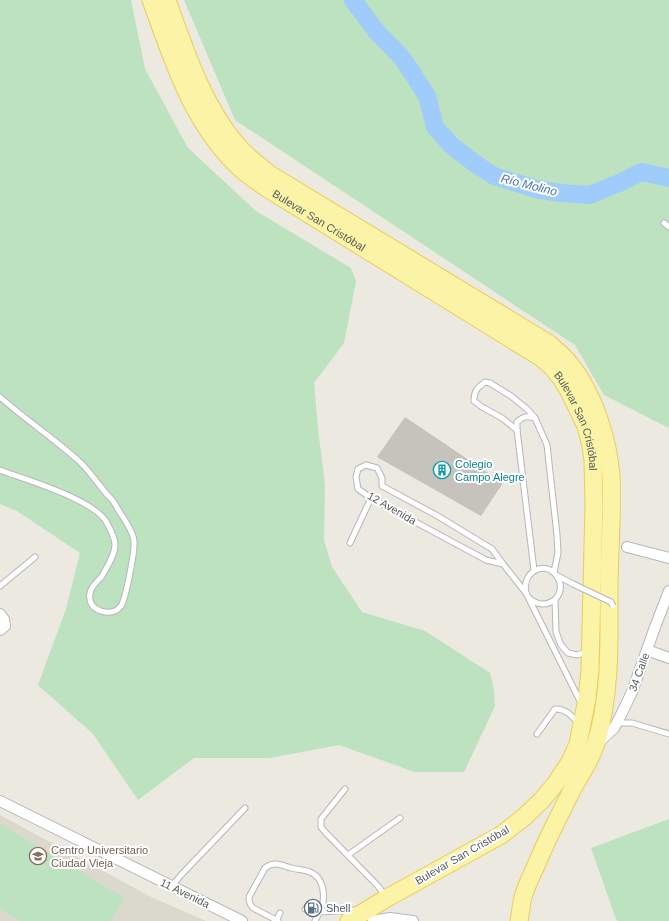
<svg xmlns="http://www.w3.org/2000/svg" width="669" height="921" font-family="Arial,sans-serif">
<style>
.education{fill:#dbd8ce}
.green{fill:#bce2bf}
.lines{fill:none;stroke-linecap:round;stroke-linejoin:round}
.river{stroke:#a0ccfb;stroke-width:18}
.building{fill:#c6c3bd}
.lane-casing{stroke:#b5b7bc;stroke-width:7}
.street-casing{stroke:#b5b7bc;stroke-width:12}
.primary-casing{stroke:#eacd59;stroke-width:19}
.lane{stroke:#fff;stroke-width:5}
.street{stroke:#fff;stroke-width:10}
.primary{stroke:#fbf3a5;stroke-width:17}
.lane-bridge-casing{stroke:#b5b7bc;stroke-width:7;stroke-linecap:butt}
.lane-bridge{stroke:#fff;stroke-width:5}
.labels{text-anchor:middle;stroke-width:4;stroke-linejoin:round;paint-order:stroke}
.street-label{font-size:11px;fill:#585b60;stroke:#fff}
.culture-label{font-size:11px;fill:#0d838f;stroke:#fff;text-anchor:start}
.education-label{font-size:11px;fill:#785e54;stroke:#fff;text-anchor:start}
.service-label{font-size:11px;fill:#4e5e75;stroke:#fff;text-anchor:start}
.water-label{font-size:12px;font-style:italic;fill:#4576bc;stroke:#fff}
</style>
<rect width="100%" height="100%" fill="#ebe9e0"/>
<polygon class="education" points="0,815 151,897 206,921 0,921"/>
<g class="green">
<polygon points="0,0 131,0 145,69 188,148 256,211 351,268 356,281 344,343 314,383 318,429 325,485 324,540 332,567 362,612 425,631 490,673 494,690 495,706 464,772 415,772 339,745 270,758 194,758 138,800 93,734 38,685 66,609 80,553 17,511 0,504"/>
<polygon points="184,0 669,0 669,428 604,395 575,345 235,120"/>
<polygon points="669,819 669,921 618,921 616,919 591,848"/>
<polygon points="0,824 124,898 110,921 20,921 0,909"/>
</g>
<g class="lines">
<polyline class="river" points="353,0 376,31 403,59 427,96 435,127 452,146 477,165 494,176 536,189 560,193 590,195 619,183 641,172 669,178"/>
</g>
<polygon class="building" points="405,417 503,483 481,516 377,457"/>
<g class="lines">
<defs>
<g id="lane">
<polyline points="664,223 669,227"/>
<path d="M0,397C26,420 55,439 80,462C89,471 97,482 105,492C107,495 111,498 113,501C116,505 118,510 121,514C126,522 133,531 134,541C135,551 126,598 121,606C117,611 111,613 105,612C99,611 95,609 92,605C89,600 89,595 91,590C93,585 99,580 102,576C107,567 115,555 115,545C115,538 111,531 108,525C98,500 26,480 0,470"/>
<path d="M517,430V422C524,416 526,416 535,418"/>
<polyline points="350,543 371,498"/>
<polyline points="503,564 486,560 371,498 358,489 356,477 358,469 366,465 377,468 382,478 382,486 436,515 492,549 503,564 526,593"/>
<path d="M534,570L517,430L502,418L482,407L474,401C474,391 477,388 485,382L490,383L511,396L527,409L535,418L547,445L557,535L558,553L554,572"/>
<polyline points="558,576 573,584"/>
<polyline points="0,586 35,557"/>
<path d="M528,597C544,614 568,597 558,578C548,559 521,570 526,593L581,703"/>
<polyline points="555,600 556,632 561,645 568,653 577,655 587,652"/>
<polyline points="617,723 632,723 669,734"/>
<path d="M537,734L555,709C565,708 572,716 578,723"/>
<polyline points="345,789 321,819 321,827 325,832 378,886 385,896"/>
<polyline points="348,855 400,818"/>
<polyline points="172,886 181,875 245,808"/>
<polyline points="305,909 319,912 356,910"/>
<polyline points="276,921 280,913"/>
<path d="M278,921L253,908C250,905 249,902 249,897L265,868C274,861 281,865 291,868C298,870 306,869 312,873C324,879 325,896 322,907C320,912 317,916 315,921"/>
</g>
<g id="street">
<polyline points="627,547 669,558"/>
<polyline points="0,614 4,619 5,626 0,630"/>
<polyline points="647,650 669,658"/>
<polyline points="597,744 614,728 619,719 632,692 655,627 669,591"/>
<polyline points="0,801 8,805 242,921"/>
<polyline points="373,921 390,918 413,921"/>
</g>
<g id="primary">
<path id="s1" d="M151,0C173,60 192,124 241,169C248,175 257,181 265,187L540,357L551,366L561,378L569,391L586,426L591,446L593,460L594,505L590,670L587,699L578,744L570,762L556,783L541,801L523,818L501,835L387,898L349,921"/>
<path d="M167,0C184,48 204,109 239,147C248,158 260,166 271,175L548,343C556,350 564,356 570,364C594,394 608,439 611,476C613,514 609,552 609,590C609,641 611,694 596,743C591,760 580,775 572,790C559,816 546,841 535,868C531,876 527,885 524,894C521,902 521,912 519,921"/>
</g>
</defs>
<use href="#lane" class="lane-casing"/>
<use href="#street" class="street-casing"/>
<use href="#primary" class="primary-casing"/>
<use href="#lane" class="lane"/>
<use href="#street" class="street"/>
<use href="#primary" class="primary"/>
<defs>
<polyline id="lane-bridge" points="573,584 611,602 613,606"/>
</defs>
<use href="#lane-bridge" class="lane-bridge-casing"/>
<use href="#lane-bridge" class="lane-bridge"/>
</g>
<defs>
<symbol id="building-ring" viewBox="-11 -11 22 22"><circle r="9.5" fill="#fff" stroke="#0f9aa8" stroke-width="1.5"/><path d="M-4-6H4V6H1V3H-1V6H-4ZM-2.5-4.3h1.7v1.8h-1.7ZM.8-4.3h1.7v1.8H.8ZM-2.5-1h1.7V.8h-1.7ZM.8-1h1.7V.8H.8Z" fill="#0f9aa8"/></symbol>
<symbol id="university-ring" viewBox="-11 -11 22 22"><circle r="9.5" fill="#fff" stroke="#8d6e63" stroke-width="1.5"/><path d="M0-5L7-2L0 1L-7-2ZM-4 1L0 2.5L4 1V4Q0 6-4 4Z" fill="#8d6e63"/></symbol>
<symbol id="fuel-ring" viewBox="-11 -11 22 22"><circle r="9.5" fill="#fff" stroke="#5c6f8a" stroke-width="1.5"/><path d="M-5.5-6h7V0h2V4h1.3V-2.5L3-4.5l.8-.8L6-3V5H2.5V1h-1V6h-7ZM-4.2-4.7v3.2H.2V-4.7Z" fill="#5c6f8a"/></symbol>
</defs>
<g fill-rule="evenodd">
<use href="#building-ring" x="432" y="460" width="20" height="20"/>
<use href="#university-ring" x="28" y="846" width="20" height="20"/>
<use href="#fuel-ring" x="303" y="898" width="20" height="20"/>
</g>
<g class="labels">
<g class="street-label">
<text dy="4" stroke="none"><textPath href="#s1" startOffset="287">Bulevar San Cristóbal</textPath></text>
<text dy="4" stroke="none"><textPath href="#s1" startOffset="623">Bulevar San Cristóbal</textPath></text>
<text transform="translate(392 508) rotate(30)" y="4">12 Avenida</text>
<text transform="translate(639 672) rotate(-70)" y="4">34 Calle</text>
<text transform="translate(462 855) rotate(-30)" y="4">Bulevar San Cristóbal</text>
<text transform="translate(185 893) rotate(26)" y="4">11 Avenida</text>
</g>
<g class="culture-label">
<text x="455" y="468">Colegio<tspan x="455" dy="13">Campo Alegre</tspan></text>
</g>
<g class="education-label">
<text x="51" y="854">Centro Universitario<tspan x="51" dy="13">Ciudad Vieja</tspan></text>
</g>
<g class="service-label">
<text x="326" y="912">Shell</text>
</g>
<g class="water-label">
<text transform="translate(529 185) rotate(14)" y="4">Río Molino</text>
</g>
</g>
</svg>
